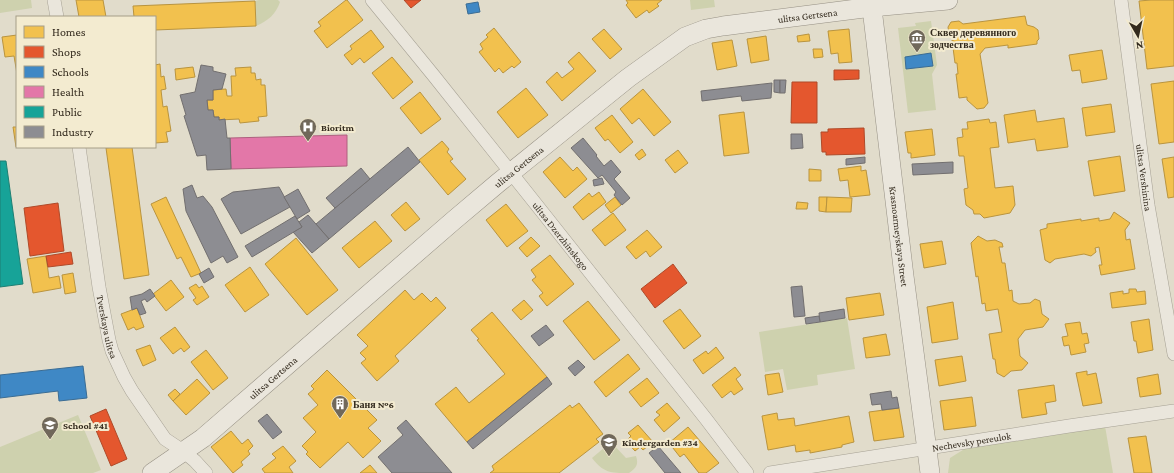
<svg xmlns="http://www.w3.org/2000/svg" width="1174" height="473" font-family="'Crimson Pro',serif">
<style>
.green{fill:#ced1ae}
.homes{fill:#f2c14e;stroke:#b9943f}
.shops{fill:#e4572e;stroke:#af4a29}
.schools{fill:#3f88c5;stroke:#3b6c93}
.health{fill:#e377a8;stroke:#ae607e}
.public{fill:#17a398;stroke:#1f7f73}
.industry{fill:#8d8d92;stroke:#726f6f}
.lines{fill:none;stroke-linecap:round;stroke-linejoin:round}
.street-casing{stroke:#a6a194;stroke-width:14}
.secondary-casing{stroke:#969084;stroke-width:20}
.street{stroke:#eae6dc;stroke-width:13}
.secondary{stroke:#eae6dc;stroke-width:19}
.labels{text-anchor:middle;stroke-width:4;stroke-linejoin:round;paint-order:stroke}
.street-label{font-size:10px;fill:#332a1d;stroke:#f3ebd0}
.poi-label{font-size:10px;font-weight:bold;fill:#332a1d;stroke:#f3ebd0;text-anchor:start}
</style>
<rect width="100%" height="100%" fill="#e1dccb"/>
<g class="green">
<polygon points="0,0 31,0 32,8 0,13"/>
<path d="M259,0H278L280,2C276,14 268,21 256,26L255,1Z"/>
<polygon points="690,0 714,0 715,7 691,10"/>
<polygon points="931,21 937,65 932,74 936,110 908,113 898,28 916,26 915,23"/>
<polygon points="847,318 855,369 817,375 818,385 787,390 783,369 765,372 759,332"/>
<polygon points="78,415 101,470 93,473 0,473 0,447"/>
<polygon points="1105,426 1113,473 948,473 950,458 966,448"/>
<path d="M611,442L626,458L636,456C639,465 636,468 629,473C610,473 604,473 592,458Z"/>
</g>
<g class="homes">
<polygon points="76,0 103,0 106,17 79,17"/>
<polygon points="346,0 347,0 363,20 327,48 314,31 321,26 318,22"/>
<polygon points="626,0 662,0 657,4 659,6 649,13 647,10 636,18 626,5 628,3"/>
<polygon points="1151,0 1174,0 1174,66 1147,69 1139,1"/>
<polygon points="255,1 256,26 155,30 155,17 134,17 133,6"/>
<polygon points="1025,16 1027,25 1034,27 1038,30 1039,39 1037,41 1037,44 1008,48 1008,45 985,48 980,54 988,103 984,108 977,109 967,100 967,97 959,98 956,74 958,74 957,63 955,63 952,40 954,40 953,37 949,34 948,27 951,22 959,21 963,24"/>
<polygon points="494,28 521,62 514,68 512,66 503,73 499,68 495,72 479,52 483,49 480,44 488,37 486,35"/>
<polygon points="604,29 622,49 610,59 592,39"/>
<polygon points="849,29 852,62 839,63 838,53 831,54 828,31"/>
<polygon points="371,30 384,47 364,63 360,58 352,65 344,55 352,49 350,46"/>
<polygon points="809,34 810,41 798,42 797,36"/>
<polygon points="17,35 17,74 14,56 5,57 2,37"/>
<polygon points="766,36 769,60 751,63 747,39"/>
<polygon points="732,40 737,66 717,70 712,43"/>
<polygon points="813,49 822,49 823,57 814,58"/>
<polygon points="1102,50 1107,79 1082,83 1080,70 1072,71 1069,55"/>
<polygon points="579,52 596,71 562,101 546,82 557,72 562,78 574,69 568,62"/>
<polygon points="392,57 413,82 393,99 372,73"/>
<polygon points="160,64 161,77 164,76 166,89 161,90 163,107 167,106 171,131 166,132 168,142 155,143 155,65"/>
<polygon points="193,67 195,77 176,80 175,69"/>
<polygon points="251,67 251,73 255,73 256,80 261,79 261,85 265,85 267,116 258,117 259,121 240,123 239,119 219,120 219,117 214,117 213,110 208,110 207,100 213,100 213,90 226,89 227,96 232,96 231,76 236,76 235,68"/>
<polygon points="1174,81 1174,142 1159,144 1151,84"/>
<polygon points="526,88 548,115 518,138 497,112"/>
<polygon points="643,89 671,122 654,136 639,118 632,124 620,109"/>
<polygon points="420,92 441,119 421,134 400,108"/>
<polygon points="1111,104 1115,132 1086,136 1082,108"/>
<polygon points="1035,110 1037,122 1064,118 1068,147 1037,151 1035,139 1008,143 1004,115"/>
<polygon points="744,112 749,153 724,156 719,115"/>
<polygon points="612,115 633,142 620,153 608,139 605,141 595,128"/>
<polygon points="989,119 990,123 996,122 999,147 990,148 995,188 1013,186 1015,205 1010,213 984,218 980,214 974,214 973,210 966,205 964,189 968,188 966,173 964,156 959,156 957,138 963,137 962,129 968,129 967,122"/>
<polygon points="13,127 17,127 17,147 16,147"/>
<polygon points="932,129 935,155 911,158 911,153 908,153 905,132"/>
<polygon points="442,141 449,149 447,152 453,159 450,161 466,179 448,195 419,160"/>
<polygon points="115,147 132,147 149,275 124,279 106,148"/>
<polygon points="642,149 646,155 639,160 635,155"/>
<polygon points="678,150 688,163 675,173 665,160"/>
<polygon points="1120,156 1125,191 1094,196 1088,161"/>
<polygon points="560,157 573,171 577,167 587,179 565,198 543,172"/>
<polygon points="1174,157 1174,197 1168,198 1162,159"/>
<polygon points="861,166 861,171 866,170 870,195 850,197 848,180 840,181 838,169"/>
<polygon points="809,169 821,170 821,181 809,181"/>
<polygon points="599,192 606,202 583,220 573,207 589,193 592,197"/>
<polygon points="166,197 201,273 191,277 181,257 177,259 151,204"/>
<polygon points="615,197 621,205 611,213 605,205"/>
<polygon points="819,197 827,197 826,212 819,211"/>
<polygon points="827,197 852,198 851,212 826,212"/>
<polygon points="406,202 420,219 405,231 391,215"/>
<polygon points="797,202 808,203 807,209 796,209"/>
<polygon points="506,204 528,231 507,247 486,220"/>
<polygon points="1114,212 1130,223 1125,230 1126,240 1130,239 1135,269 1101,275 1099,265 1102,265 1099,247 1095,248 1096,252 1091,256 1084,254 1055,259 1050,263 1045,260 1040,230 1047,228 1047,224 1081,219 1081,221 1099,218 1099,221 1110,219"/>
<polygon points="613,213 626,230 605,246 592,230"/>
<polygon points="375,221 392,241 359,268 342,248"/>
<polygon points="647,230 662,247 650,257 646,251 636,259 626,247"/>
<polygon points="978,236 987,241 995,240 1002,243 1003,247 999,247 1002,263 1005,263 1009,291 1012,290 1013,301 1019,304 1030,303 1035,299 1040,301 1042,314 1049,319 1043,327 1025,330 1018,339 1020,356 1028,363 1022,370 1011,371 1004,377 997,373 995,359 993,359 989,334 1002,332 998,309 986,311 985,303 982,304 978,276 976,277 971,243"/>
<polygon points="531,237 540,246 527,257 519,248"/>
<polygon points="296,238 338,290 307,315 265,264"/>
<polygon points="942,241 946,264 924,268 920,244"/>
<polygon points="550,255 574,284 547,306 539,296 543,293 532,280 536,277 531,270"/>
<polygon points="46,256 49,278 59,276 61,288 33,293 27,259"/>
<polygon points="250,267 269,295 245,312 225,285"/>
<polygon points="73,273 76,292 65,294 62,275"/>
<polygon points="171,280 184,297 166,311 153,294"/>
<polygon points="196,284 199,288 202,286 209,297 197,305 193,300 196,298 189,288"/>
<polygon points="1129,289 1136,289 1137,292 1145,291 1146,304 1112,308 1110,293 1123,291 1123,294 1129,293"/>
<polygon points="405,290 414,300 422,293 431,302 436,297 446,308 395,356 399,361 377,381 361,363 366,359 360,353 368,346 357,335"/>
<polygon points="880,293 884,315 849,320 846,298"/>
<polygon points="524,300 533,310 521,320 512,310"/>
<polygon points="588,301 620,340 594,360 563,321"/>
<polygon points="953,302 958,339 932,343 927,307"/>
<polygon points="137,308 144,327 136,330 134,327 128,330 121,314"/>
<polygon points="680,309 701,336 684,349 663,321"/>
<polygon points="492,312 547,377 467,442 435,404 456,387 469,403 505,374 477,340 479,339 471,330"/>
<polygon points="1149,319 1153,350 1138,353 1136,341 1134,341 1131,322"/>
<polygon points="1080,322 1082,334 1087,333 1089,343 1084,344 1086,352 1071,355 1069,345 1064,346 1062,337 1068,336 1065,324"/>
<polygon points="175,327 190,347 184,352 181,348 173,354 160,338"/>
<polygon points="886,334 890,355 866,358 863,338"/>
<polygon points="150,345 156,360 143,366 136,350"/>
<polygon points="716,347 724,358 703,374 693,360 706,351 708,354"/>
<polygon points="206,350 228,378 213,390 191,362"/>
<polygon points="628,354 640,369 606,397 594,382"/>
<polygon points="962,356 966,381 939,386 935,360"/>
<polygon points="735,367 741,375 736,379 743,389 734,395 731,391 722,398 712,385"/>
<polygon points="327,370 377,420 368,428 381,441 363,458 348,442 320,468 306,454 308,452 302,446 316,432 303,418 318,405 308,394 314,389 311,386"/>
<polygon points="1087,371 1087,375 1096,373 1102,403 1083,406 1076,373"/>
<polygon points="779,373 783,392 768,395 765,375"/>
<polygon points="1158,374 1161,394 1140,397 1137,378"/>
<polygon points="647,378 659,393 641,407 629,392"/>
<polygon points="197,379 210,393 186,415 173,401"/>
<polygon points="1054,385 1056,401 1045,403 1047,414 1022,418 1018,390"/>
<polygon points="175,389 180,394 173,401 168,395"/>
<polygon points="972,397 976,426 944,430 940,401"/>
<polygon points="579,403 603,434 596,439 599,442 559,473 490,473 494,470 492,466 570,405 572,408"/>
<polygon points="667,403 680,418 664,432 654,420 660,415 656,412"/>
<polygon points="899,408 904,437 874,441 869,412"/>
<polygon points="777,413 778,420 794,418 795,426 849,416 854,442 842,445 842,447 810,453 810,450 796,452 795,445 768,450 762,416"/>
<polygon points="638,425 653,442 643,450 640,447 635,451 626,441 631,436 628,433"/>
<polygon points="688,427 719,463 706,473 699,473 684,454 680,457 669,443"/>
<polygon points="231,431 242,444 248,439 253,446 248,451 250,454 241,462 243,465 233,473 211,447"/>
<polygon points="1146,436 1152,473 1134,473 1128,438"/>
<polygon points="283,446 296,461 289,467 293,473 265,473 262,469 276,458 272,454"/>
<polygon points="370,465 377,473 360,473"/>
</g>
<g class="shops">
<polygon points="404,0 421,0 411,8"/>
<polygon points="834,70 859,70 859,79 834,80"/>
<polygon points="792,82 817,82 817,123 791,123"/>
<polygon points="864,128 865,154 826,155 826,152 822,152 821,132 828,132 828,129"/>
<polygon points="58,203 64,251 30,256 24,208"/>
<polygon points="71,252 73,264 48,267 46,256"/>
<polygon points="673,264 687,283 655,308 641,289"/>
<polygon points="106,409 127,459 111,466 90,416"/>
</g>
<g class="schools">
<polygon points="478,2 480,12 468,14 466,4"/>
<polygon points="931,53 933,66 906,69 905,57"/>
<polygon points="83,366 87,398 59,401 58,391 0,398 0,375"/>
</g>
<polygon class="health" points="347,135 347,166 231,169 230,138"/>
<polygon class="public" points="0,161 6,161 23,284 0,287"/>
<g class="industry">
<polygon points="201,65 213,67 213,71 226,74 222,89 213,90 213,100 207,100 208,110 213,110 214,117 219,117 219,120 225,119 227,138 230,138 231,169 207,170 206,155 197,156 184,116 186,115 180,95 195,92"/>
<polygon points="774,80 780,80 780,93 774,92"/>
<polygon points="780,80 786,80 785,93 780,93"/>
<polygon points="772,83 771,98 742,101 741,96 702,101 701,91"/>
<polygon points="791,134 802,134 803,148 791,149"/>
<polygon points="583,138 597,155 596,156 604,166 611,160 621,172 614,179 630,198 622,205 614,195 616,192 602,175 598,178 571,148"/>
<polygon points="408,147 420,162 329,239 316,224"/>
<polygon points="865,157 865,163 846,165 846,159"/>
<polygon points="953,162 953,173 913,175 912,164"/>
<polygon points="361,168 370,179 335,208 326,198"/>
<polygon points="602,178 604,184 594,186 593,180"/>
<polygon points="192,185 197,198 203,196 212,207 238,257 227,263 223,256 211,263 186,211 183,189"/>
<polygon points="279,187 290,207 241,234 221,199 233,192"/>
<polygon points="298,189 310,211 297,219 284,197"/>
<polygon points="308,215 329,239 312,253 293,232 302,227 299,222"/>
<polygon points="295,216 302,227 252,257 245,246"/>
<polygon points="209,268 214,277 204,283 199,274"/>
<polygon points="802,286 805,316 794,317 791,287"/>
<polygon points="150,289 155,296 147,302 145,299 141,301 146,313 140,315 137,308 132,310 130,297 142,294"/>
<polygon points="844,309 845,318 820,322 819,313"/>
<polygon points="819,316 820,322 806,324 805,318"/>
<polygon points="546,325 554,335 539,346 531,336"/>
<polygon points="578,360 585,367 575,376 568,368"/>
<polygon points="547,377 552,384 473,449 467,442"/>
<polygon points="891,391 892,398 897,397 899,408 882,410 881,404 872,405 870,394"/>
<polygon points="267,414 282,432 273,439 258,421"/>
<polygon points="406,420 452,473 392,473 378,457 403,435 397,428"/>
<polygon points="658,446 681,473 665,473 649,453"/>
</g>
<g class="lines">
<defs>
<g id="street">
<polyline points="54,0 57,17"/>
<path id="s1" d="M372,0L434,76L547,218L706,419L747,473"/>
<path id="s2" d="M1121,0L1148,205L1174,354"/>
<path id="s3" d="M79,147L99,287L109,340L112,351L124,377L132,391L165,439L183,451L195,461L206,473"/>
<path id="s4" d="M770,473L1069,426L1174,411"/>
</g>
<g id="secondary">
<path id="s5" d="M871,0L904,276L930,473"/>
<path id="s6" d="M152,473L203,438L453,221L498,183L628,78L685,37L706,29L723,26L872,7L948,0"/>
</g>
</defs>
<use href="#street" class="street-casing"/>
<use href="#secondary" class="secondary-casing"/>
<use href="#street" class="street"/>
<use href="#secondary" class="secondary"/>
</g>
<defs>
<symbol id="museum-pin" viewBox="-11 -11 22 30"><path d="M0 17L-7.5 6A9.5 9.5 0 1 1 7.5 6Z" fill="#70685a" stroke="#f3ebd0"/><path d="M0-6L6-3V-2H-6V-3ZM-5-1h2V3h-2ZM-1-1h2V3h-2ZM3-1h2V3H3ZM-6 4H6V6H-6Z" fill="#fff"/></symbol>
<symbol id="hospital-pin" viewBox="-11 -11 22 30"><path d="M0 17L-7.5 6A9.5 9.5 0 1 1 7.5 6Z" fill="#70685a" stroke="#f3ebd0"/><path d="M-5-5h3v3.5h4V-5h3V5h-3V1.5h-4V5h-3Z" fill="#fff"/></symbol>
<symbol id="building-pin" viewBox="-11 -11 22 30"><path d="M0 17L-7.5 6A9.5 9.5 0 1 1 7.5 6Z" fill="#70685a" stroke="#f3ebd0"/><path d="M-4-6H4V6H1V3H-1V6H-4ZM-2.5-4.3h1.7v1.8h-1.7ZM.8-4.3h1.7v1.8H.8ZM-2.5-1h1.7V.8h-1.7ZM.8-1h1.7V.8H.8Z" fill="#fff"/></symbol>
<symbol id="school-pin" viewBox="-11 -11 22 30"><path d="M0 17L-7.5 6A9.5 9.5 0 1 1 7.5 6Z" fill="#70685a" stroke="#f3ebd0"/><path d="M0-5L7-2L0 1L-7-2ZM-4 1L0 2.5L4 1V4Q0 6-4 4Z" fill="#fff"/></symbol>
</defs>
<g fill-rule="evenodd">
<use href="#museum-pin" x="907" y="28" width="20" height="27"/>
<use href="#hospital-pin" x="298" y="117" width="20" height="27"/>
<use href="#building-pin" x="330" y="394" width="20" height="27"/>
<use href="#school-pin" x="40" y="415" width="20" height="27"/>
<use href="#school-pin" x="599" y="432" width="20" height="27"/>
</g>
<g class="labels">
<g class="street-label">
<text dy="4" stroke="none"><textPath href="#s6" startOffset="814">ulitsa Gertsena</textPath></text>
<text dy="4" stroke="none"><textPath href="#s6" startOffset="478">ulitsa Gertsena</textPath></text>
<text dy="4" stroke="none"><textPath href="#s2" startOffset="179">ulitsa Vershinina</textPath></text>
<text dy="4" stroke="none"><textPath href="#s1" startOffset="302">ulitsa Dzerzhinskogo</textPath></text>
<text dy="4" stroke="none"><textPath href="#s5" startOffset="238">Krasnoarmeyskaya Street</textPath></text>
<text dy="4" stroke="none"><textPath href="#s3" startOffset="182">Tverskaya ulitsa</textPath></text>
<text dy="4" stroke="none"><textPath href="#s6" startOffset="154">ulitsa Gertsena</textPath></text>
<text dy="4" stroke="none"><textPath href="#s4" startOffset="204">Nechevsky pereulok</textPath></text>
</g>
<g class="poi-label">
<text x="930" y="36">Сквер деревянного<tspan x="930" dy="12">зодчества</tspan></text>
<text x="321" y="131">Bioritm</text>
<text x="353" y="408">Баня №6</text>
<text x="63" y="429">School #41</text>
<text x="622" y="446">Kindergarden #34</text>
</g>
</g>
<rect x="16" y="16" width="140" height="132" fill="#f3ebd0" stroke="#a69e88"/>
<rect x="24" y="26" width="20" height="12" fill="#f2c14e" stroke="#a69e88"/>
<text x="52" y="36" font-size="12" fill="#332a1d">Homes</text>
<rect x="24" y="46" width="20" height="12" fill="#e4572e" stroke="#a69e88"/>
<text x="52" y="56" font-size="12" fill="#332a1d">Shops</text>
<rect x="24" y="66" width="20" height="12" fill="#3f88c5" stroke="#a69e88"/>
<text x="52" y="76" font-size="12" fill="#332a1d">Schools</text>
<rect x="24" y="86" width="20" height="12" fill="#e377a8" stroke="#a69e88"/>
<text x="52" y="96" font-size="12" fill="#332a1d">Health</text>
<rect x="24" y="106" width="20" height="12" fill="#17a398" stroke="#a69e88"/>
<text x="52" y="116" font-size="12" fill="#332a1d">Public</text>
<rect x="24" y="126" width="20" height="12" fill="#8d8d92" stroke="#a69e88"/>
<text x="52" y="136" font-size="12" fill="#332a1d">Industry</text>
<g transform="translate(1138 36) rotate(171)" stroke="#f3ebd0" stroke-width="3" paint-order="stroke">
<path d="M0-3L7 15L0 10L-7 15Z" fill="#332a1d"/>
<text y="-6" font-size="11" font-weight="bold" text-anchor="middle" fill="#332a1d">N</text>
</g>
</svg>
